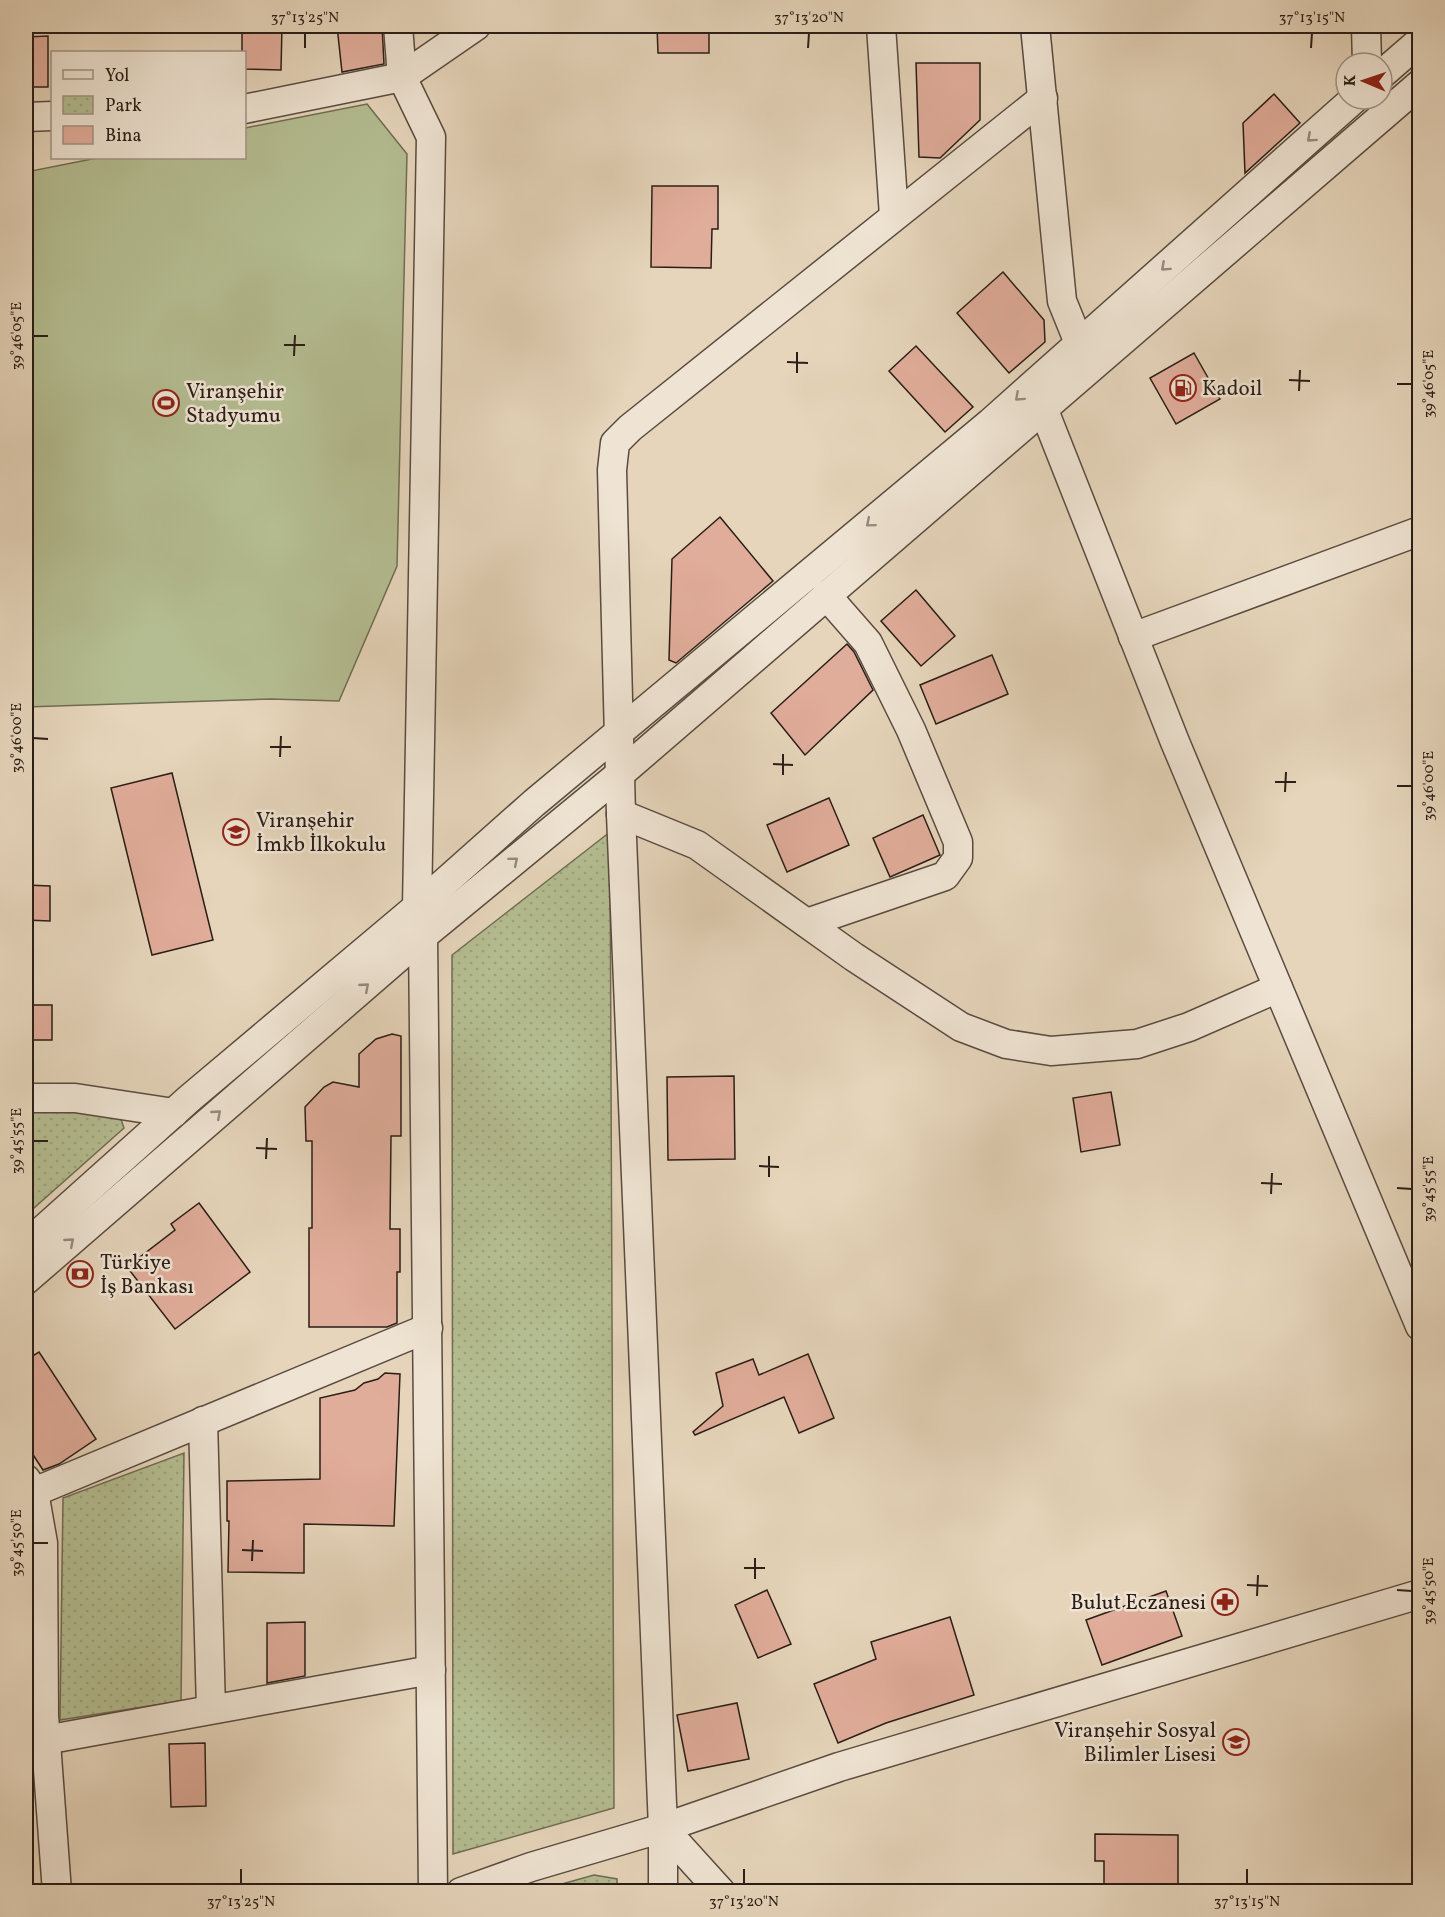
<svg xmlns="http://www.w3.org/2000/svg" width="1445" height="1917" font-family="Vollkorn,serif">
<style>
.green{fill:#b4bd91;stroke:#6f6d54;stroke-width:1.5}
.park{fill:url(#park-dots);stroke:#6f6d54;stroke-width:1.5}
.building{fill:#e1ad9b;stroke:#2a1d17;stroke-width:1.5}
.lines{fill:none;stroke-linecap:round;stroke-linejoin:round}
.minor-casing{stroke:#594b40;stroke-width:31}
.minor{stroke:#efe4d3;stroke-width:28}
.oneway{stroke:#968a7e}
.ticks{fill:none;stroke:#2a1d17;stroke-width:2}
.labels{text-anchor:middle;stroke-width:5;stroke-linejoin:round;paint-order:stroke}
.poi-label{font-size:21px;fill:#2a1d17;stroke:#efe4d3;text-anchor:start}
.neatline{fill:none;stroke:#2a1d17;stroke-width:2}
.ticks-label{font-size:15px;text-anchor:middle;fill:#2a1d17}
</style>
<defs>
<pattern id="park-dots" width="8" height="8" patternUnits="userSpaceOnUse" patternTransform="scale(1.5)"><rect width="8" height="8" fill="#b4bd91"/><path d="M2 2h.1M6 6h.1" fill="none" stroke="#9ba27c" stroke-width="1.8" stroke-linecap="round"/></pattern>
</defs>
<rect width="100%" height="100%" fill="#e6d5bb"/>
<filter id="stains"><feTurbulence type="fractalNoise" baseFrequency=".00333" numOctaves="4"/><feColorMatrix values="0 0 0 0 .2 0 0 0 0 .09 0 0 0 0 .02 0 0 0 .5 -.17"/></filter>
<radialGradient id="worn" r=".72"><stop offset=".6" stop-color="#630" stop-opacity="0"/><stop offset="1" stop-color="#630" stop-opacity=".3"/></radialGradient>
<polygon class="green" points="367,104 407,154 397,566 339,701 271,699 26,707 26,172 97,158 244,158 245,128"/>
<g class="park">
<polygon points="610,832 614,1808 453,1854 452,955"/>
<polygon points="118,1111 124,1128 26,1215 26,1112"/>
<polygon points="184,1453 181,1701 60,1720 63,1498"/>
<polygon points="594,1875 617,1879 617,1891 537,1891"/>
</g>
<g class="building">
<polygon points="242,26 282,26 281,70 244,69 244,52 242,52"/>
<polygon points="337,26 382,26 384,64 342,72"/>
<polygon points="657,26 709,26 709,53 658,53"/>
<polygon points="48,36 48,87 26,87 26,37"/>
<polygon points="916,63 980,63 980,120 940,158 919,157"/>
<polygon points="1274,94 1300,123 1245,173 1243,123"/>
<polygon points="652,186 718,186 718,229 712,229 711,268 651,267"/>
<polygon points="1003,272 1044,320 1045,342 1009,373 957,313"/>
<polygon points="916,346 973,407 945,432 889,371"/>
<polygon points="1194,353 1220,399 1176,424 1150,378"/>
<polygon points="720,517 773,581 676,663 669,660 672,559"/>
<polygon points="916,590 955,636 921,666 881,621"/>
<polygon points="847,644 854,652 873,690 805,755 771,713"/>
<polygon points="992,655 1008,694 936,724 920,685"/>
<polygon points="172,773 213,940 152,955 111,788"/>
<polygon points="829,798 849,845 787,872 767,825"/>
<polygon points="923,815 940,855 890,877 873,838"/>
<polygon points="26,885 50,886 50,921 26,920"/>
<rect x="26" y="1005" width="26" height="35"/>
<polygon points="392,1034 401,1036 401,1136 391,1136 390,1229 400,1229 400,1272 397,1272 397,1323 387,1327 309,1327 309,1228 312,1228 312,1141 306,1141 305,1107 324,1087 333,1082 359,1087 359,1054 376,1039"/>
<polygon points="734,1076 735,1159 668,1160 667,1077"/>
<polygon points="1111,1092 1120,1145 1081,1152 1073,1098"/>
<polygon points="199,1203 250,1272 175,1329 127,1267 175,1230 171,1224"/>
<polygon points="39,1352 96,1439 59,1464 43,1470 26,1444 26,1360"/>
<polygon points="808,1354 834,1418 799,1433 784,1397 695,1435 693,1432 723,1406 716,1373 753,1359 759,1375"/>
<polygon points="385,1373 400,1374 394,1526 304,1524 304,1573 228,1572 229,1521 227,1521 227,1481 320,1479 320,1398 355,1390 364,1383 378,1379"/>
<polygon points="767,1590 791,1644 758,1658 735,1605"/>
<polygon points="1166,1591 1182,1636 1102,1665 1086,1620"/>
<polygon points="950,1617 974,1695 886,1723 838,1743 814,1684 876,1659 871,1642"/>
<polygon points="305,1622 305,1676 267,1683 267,1623"/>
<polygon points="737,1703 749,1759 688,1771 677,1715"/>
<polygon points="205,1743 206,1806 171,1807 169,1744"/>
<polygon points="1095,1834 1178,1835 1178,1892 1104,1892 1104,1861 1095,1861"/>
</g>
<g class="lines">
<defs>
<g id="minor">
<polyline points="398,26 402,77 431,137 417,907 423,936 433,1892"/>
<polyline points="881,26 894,216"/>
<polyline points="1035,26 1062,301 1079,343"/>
<polyline points="1366,26 1367,63"/>
<polyline points="1382,74 1420,41"/>
<polyline points="244,109 402,77 476,26"/>
<polyline points="26,117 52,116"/>
<polyline points="1043,408 1175,742 1420,1326"/>
<polyline points="1133,637 1420,531"/>
<polyline points="621,814 697,845 854,957 961,1027 1006,1044 1051,1051 1137,1044 1189,1027 1278,988"/>
<polyline points="807,923 945,876 958,858 958,842 911,730 868,643 826,595"/>
<polyline points="26,1098 75,1098 174,1113"/>
<polyline points="26,1245 190,1098 417,907 534,803 990,423 1354,99"/>
<polyline points="26,1280 423,936 620,774 1420,84"/>
<polyline points="203,1421 211,1709"/>
<polyline points="26,1479 34,1492 43,1543 44,1715 57,1892"/>
<polyline points="34,1492 428,1328"/>
<polyline points="45,1740 431,1670"/>
<polyline points="663,1828 721,1892"/>
<polyline points="461,1892 531,1867 663,1828 839,1767 1420,1594"/>
<polyline points="663,1892 663,1828 621,814 612,470 615,443 630,428 1043,98"/>
</g>
</defs>
<use href="#minor" class="minor-casing"/>
<use href="#minor" class="minor"/>
</g>
<defs><path id="oneway-chevron" d="M-2-3.5L2.5 0L-2 3.5" fill="none" stroke-width="1.6" stroke-linecap="round" stroke-linejoin="round" transform="scale(1.5)"/></defs>
<g class="oneway">
<use href="#oneway-chevron" transform="translate(1311 138) rotate(138)"/>
<use href="#oneway-chevron" transform="translate(1165 267) rotate(138)"/>
<use href="#oneway-chevron" transform="translate(1019 397) rotate(138)"/>
<use href="#oneway-chevron" transform="translate(870 523) rotate(140)"/>
<use href="#oneway-chevron" transform="translate(514 861) rotate(-40)"/>
<use href="#oneway-chevron" transform="translate(365 987) rotate(-41)"/>
<use href="#oneway-chevron" transform="translate(217 1114) rotate(-41)"/>
<use href="#oneway-chevron" transform="translate(70 1242) rotate(-41)"/>
</g>
<path class="ticks" d="M305,48V33M808,48L809,33M1311,48L1312,33M33,336H48M284,345H305M294,356L295,335M787,362L808,363M797,373V352M1289,380L1310,381M1397,384H1412M1299,391L1300,370M33,738L48,739M270,747H291M280,757L281,736M773,764L793,765M783,775V754M1275,782H1296M1397,786H1412M1285,792L1286,772M33,1141H48M256,1148L277,1149M266,1159L267,1138M759,1166L779,1167M769,1177V1156M1261,1183L1282,1184M1397,1188L1412,1189M1271,1194L1272,1173M33,1543H48M242,1550L263,1551M252,1561L253,1540M744,1568H765M755,1579V1558M1247,1585L1268,1586M1397,1590L1412,1591M1257,1596L1258,1575M241,1884V1869M744,1884V1869M1247,1884V1869"/>
<defs>
<symbol id="fuel-ring" viewBox="-11 -11 22 22"><circle r="9.5" fill="#efe4d3" stroke="#8f2418" stroke-width="1.5"/><path d="M-5.5-6h7V0h2V4h1.3V-2.5L3-4.5l.8-.8L6-3V5H2.5V1h-1V6h-7ZM-4.2-4.7v3.2H.2V-4.7Z" fill="#8f2418"/></symbol>
<symbol id="stadium-ring" viewBox="-11 -11 22 22"><circle r="9.5" fill="#efe4d3" stroke="#8f2418" stroke-width="1.5"/><path d="M0-5a6.5 5 0 1 0 0 10a6.5 5 0 1 0 0-10ZM-3.5-1.8h7v3.6h-7Z" fill="#8f2418"/></symbol>
<symbol id="school-ring" viewBox="-11 -11 22 22"><circle r="9.5" fill="#efe4d3" stroke="#8f2418" stroke-width="1.5"/><path d="M0-5L7-2L0 1L-7-2ZM-4 1L0 2.5L4 1V4Q0 6-4 4Z" fill="#8f2418"/></symbol>
<symbol id="bank-ring" viewBox="-11 -11 22 22"><circle r="9.5" fill="#efe4d3" stroke="#8f2418" stroke-width="1.5"/><path d="M-6-4H6V4H-6ZM0-2.3a2.3 2.3 0 1 0 0 4.6a2.3 2.3 0 1 0 0-4.6Z" fill="#8f2418"/></symbol>
<symbol id="pharmacy-ring" viewBox="-11 -11 22 22"><circle r="9.5" fill="#efe4d3" stroke="#8f2418" stroke-width="1.5"/><path d="M-2-6h4v4h4v4h-4v4h-4v-4h-4v-4h4Z" fill="#8f2418"/></symbol>
</defs>
<g fill-rule="evenodd">
<use href="#fuel-ring" x="1168" y="373" width="30" height="30"/>
<use href="#stadium-ring" x="151" y="388" width="30" height="30"/>
<use href="#school-ring" x="221" y="817" width="30" height="30"/>
<use href="#bank-ring" x="65" y="1259" width="30" height="30"/>
<use href="#pharmacy-ring" x="1210" y="1587" width="30" height="30"/>
<use href="#school-ring" x="1221" y="1727" width="30" height="30"/>
</g>
<g class="labels">
<g class="poi-label">
<text x="1202" y="395">Kadoil</text>
<text x="186" y="398">Viranşehir<tspan x="186" dy="24">Stadyumu</tspan></text>
<text x="256" y="827">Viranşehir<tspan x="256" dy="24">İmkb İlkokulu</tspan></text>
<text x="100" y="1269">Türkiye<tspan x="100" dy="24">İş Bankası</tspan></text>
<text x="1206" y="1609" text-anchor="end">Bulut Eczanesi</text>
<text x="1216" y="1737" text-anchor="end">Viranşehir Sosyal<tspan x="1216" dy="24">Bilimler Lisesi</tspan></text>
</g>
</g>
<rect width="1445" height="1917" fill="none" stroke="#e6d5bb" stroke-width="66"/>
<rect x="51" y="51" width="195" height="108" fill="#efe4d3" stroke="#a09488" stroke-width="1.5"/>
<rect x="63" y="70" width="30" height="9" fill="#efe4d3" stroke="#a09488" stroke-width="1.5"/>
<text x="105" y="81" font-size="18" fill="#2a1d17">Yol</text>
<rect x="63" y="96" width="30" height="18" fill="url(#park-dots)" stroke="#a09488" stroke-width="1.5"/>
<text x="105" y="111" font-size="18" fill="#2a1d17">Park</text>
<rect x="63" y="126" width="30" height="18" fill="#e1ad9b" stroke="#a09488" stroke-width="1.5"/>
<text x="105" y="141" font-size="18" fill="#2a1d17">Bina</text>
<g transform="translate(1364 81) rotate(272)"><circle r="28" fill="#efe4d3" stroke="#a09488" stroke-width="1.5"/>
<path d="M0-4.5L10 22L0 15L-10 22Z" fill="#8f2418"/>
<text y="-9" font-size="16" font-weight="bold" text-anchor="middle" fill="#2a1d17">K</text>
</g>
<rect x="33" y="33" width="1379" height="1851" class="neatline"/>
<g class="ticks-label">
<text x="305" y="22">37°13'25"N</text>
<text x="809" y="22">37°13'20"N</text>
<text x="1312" y="22">37°13'15"N</text>
<text transform="translate(16 336) rotate(-90)" y="5">39°46'05"E</text>
<text transform="translate(1428 384) rotate(-90)" y="5">39°46'05"E</text>
<text transform="translate(16 738) rotate(-90)" y="5">39°46'00"E</text>
<text transform="translate(1428 786) rotate(-90)" y="5">39°46'00"E</text>
<text transform="translate(16 1141) rotate(-90)" y="5">39°45'55"E</text>
<text transform="translate(1428 1189) rotate(-90)" y="5">39°45'55"E</text>
<text transform="translate(16 1543) rotate(-90)" y="5">39°45'50"E</text>
<text transform="translate(1428 1591) rotate(-90)" y="5">39°45'50"E</text>
<text x="241" y="1906">37°13'25"N</text>
<text x="744" y="1906">37°13'20"N</text>
<text x="1247" y="1906">37°13'15"N</text>
</g>
<rect width="100%" height="100%" filter="url(#stains)"/>
<rect width="100%" height="100%" fill="url(#worn)"/>
</svg>
